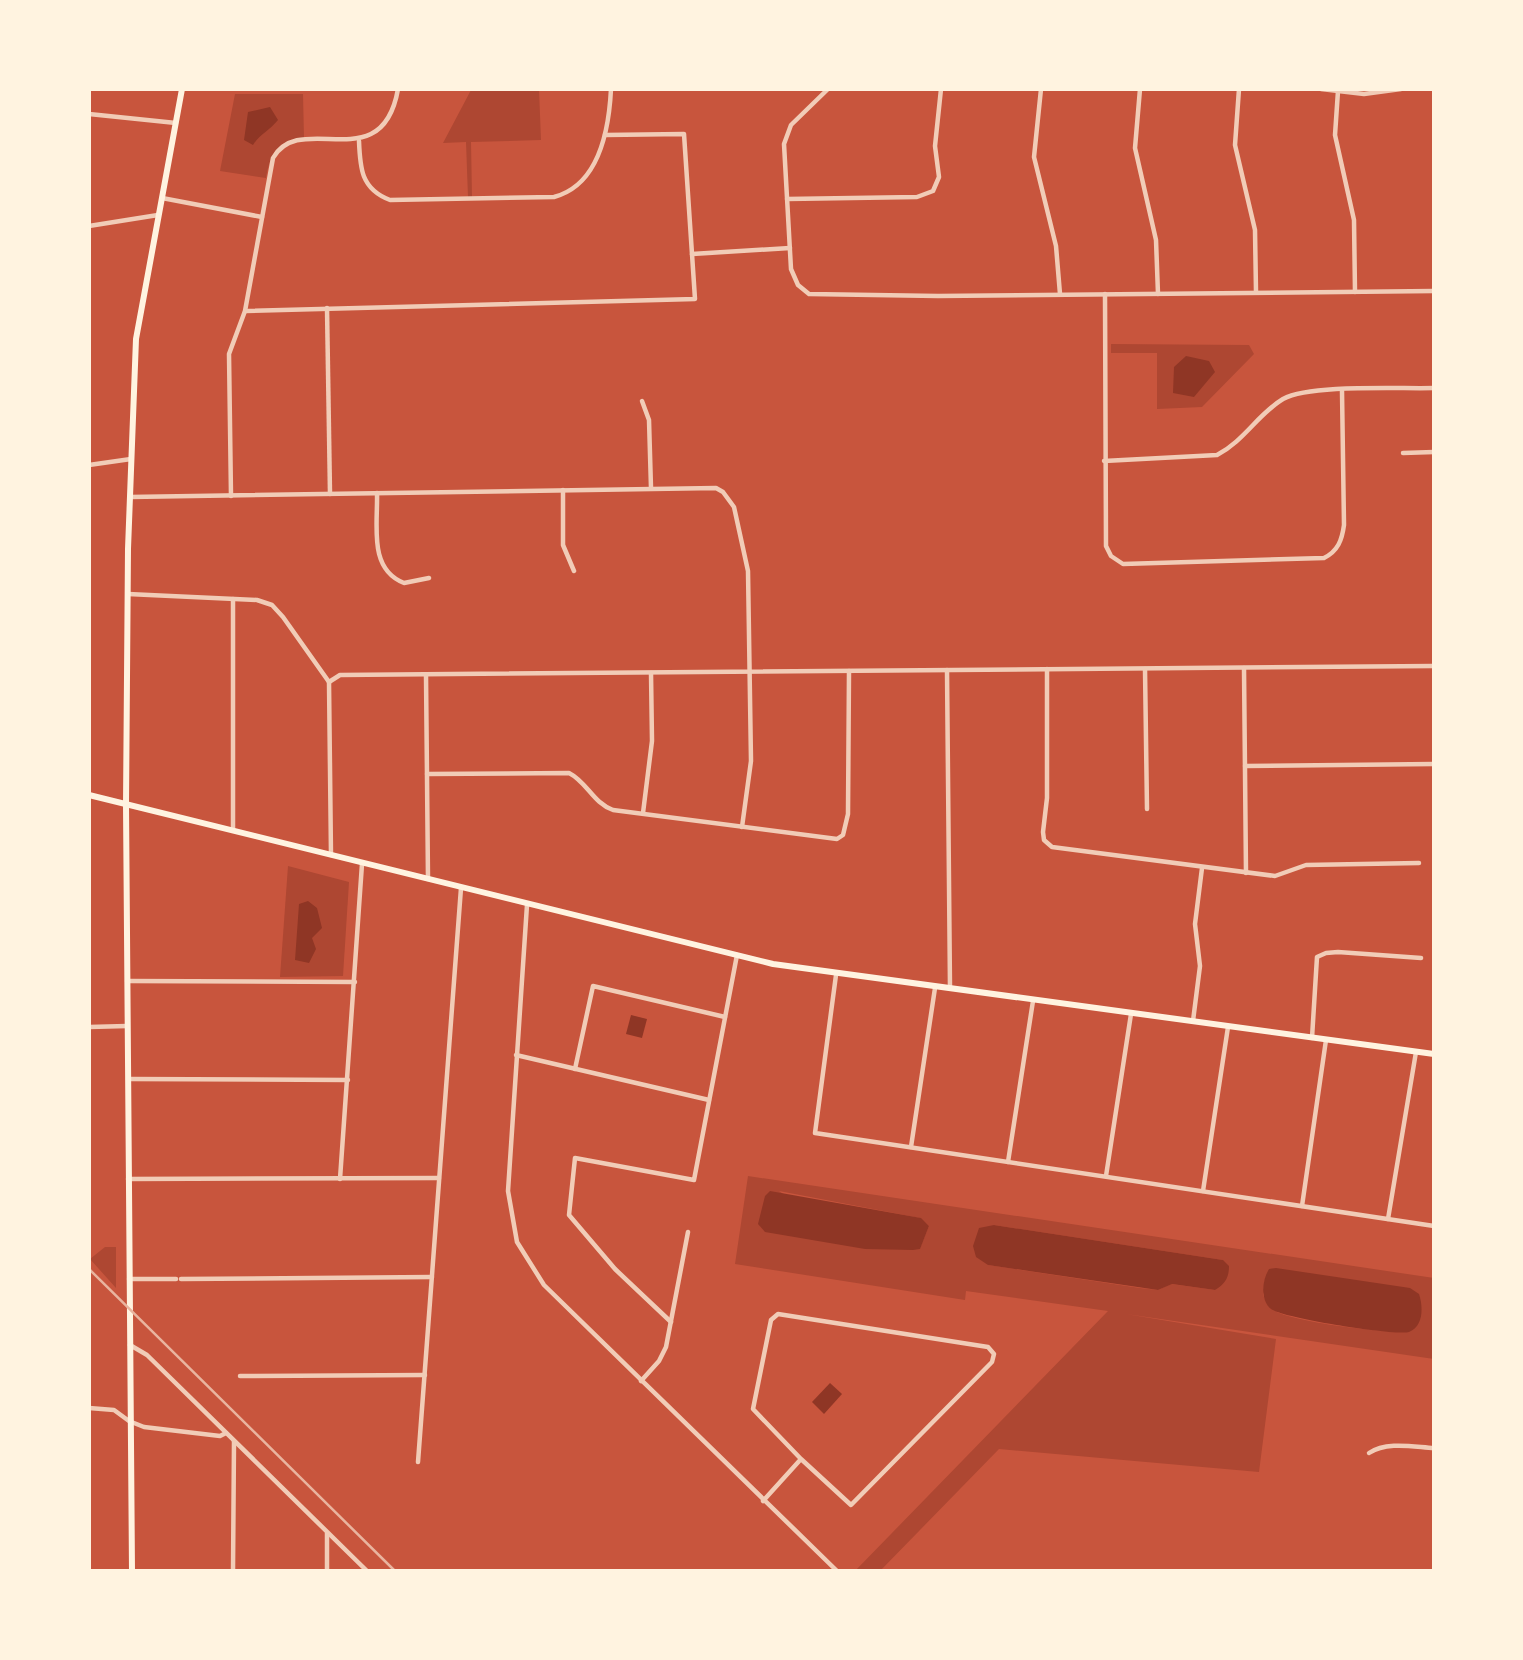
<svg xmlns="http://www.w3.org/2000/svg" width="1523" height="1660" font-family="'Golos Text',sans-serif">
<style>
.green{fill:#ae4732;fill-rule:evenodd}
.water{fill:#8f3625}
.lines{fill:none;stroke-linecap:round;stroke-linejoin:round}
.minor{stroke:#f1ccb7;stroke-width:4.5}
.secondary{stroke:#fff3e0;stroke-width:6}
.rail{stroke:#e9b49f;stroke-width:2.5}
</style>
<rect width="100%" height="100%" fill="#c8553d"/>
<g class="green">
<polygon points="539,89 541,140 471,142 472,197 468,197 466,142 443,143 471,90"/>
<path d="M235,94H303L304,138C278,139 270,154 266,178L220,171Z"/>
<polygon points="1111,344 1249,345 1254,354 1202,407 1157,409 1157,353 1111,353"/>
<polygon points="288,866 349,882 343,976 280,977"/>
<path d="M748,1176L1434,1278V1359L1126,1314L1276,1339L1259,1472L999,1449L880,1571H855L1108,1311L966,1291L965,1300L735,1264ZM779,1191L920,1218L929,1226L920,1248L865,1249ZM994,1225L1223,1260L1215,1290L1171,1284L1158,1290L1140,1288L988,1265ZM1269,1269L1409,1332C1387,1333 1287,1322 1272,1309C1268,1306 1265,1299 1263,1295Z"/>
<polygon points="105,1247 116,1247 116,1288 90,1259"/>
</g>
<g class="water">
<path d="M270,107L278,120C270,130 259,135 253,145L244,140L248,112Z"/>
<polygon points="1186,356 1209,361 1215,372 1194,397 1173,393 1174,367"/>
<polygon points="308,901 317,908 322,928 312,938 316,949 309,963 295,960 299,904"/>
<polygon points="631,1015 647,1019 642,1038 626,1034"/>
<polygon points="770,1191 921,1218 929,1226 920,1249 913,1250 865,1249 765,1232 758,1224 765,1196"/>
<path d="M994,1225L1223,1260L1229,1266C1229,1278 1225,1284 1215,1290L1172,1284L1158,1290L988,1265L976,1257L973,1246L979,1228Z"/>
<path d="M1276,1268L1410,1288L1419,1294C1423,1306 1424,1326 1409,1332C1395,1336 1282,1318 1271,1309C1260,1300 1262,1280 1269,1269Z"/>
<polygon points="830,1383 842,1394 824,1414 812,1402"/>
</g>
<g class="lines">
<g class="minor">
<polyline points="828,89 791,125 784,144 791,269 798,285 809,294 938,296 1434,291"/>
<polyline points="1041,89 1034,157 1056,246 1060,294"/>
<polyline points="1140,89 1135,148 1156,240 1158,294"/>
<polyline points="1239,89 1235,145 1255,230 1256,292"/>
<polyline points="1321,89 1364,94 1401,89"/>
<polyline points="1338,91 1335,135 1354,220 1355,292"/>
<polyline points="89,114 176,123"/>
<path d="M359,141C360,168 361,189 390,200L554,197C599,185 609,129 611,89"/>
<polyline points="162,198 262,217"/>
<polyline points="787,199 917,197 933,191 939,177 935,146 941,89"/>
<polyline points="89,226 158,215"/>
<polyline points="692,254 790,248"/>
<path d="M1105,294L1106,546L1111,556L1123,564L1324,558C1338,551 1342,540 1344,525L1342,391"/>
<polyline points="327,308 330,494"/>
<polyline points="245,311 695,299 684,134 605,135"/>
<polyline points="642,401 649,420 651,488"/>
<polyline points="1403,453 1434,452"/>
<path d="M1104,461L1217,455C1244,441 1258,414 1283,399C1311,384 1399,389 1434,388"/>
<polyline points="89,465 131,459"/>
<polyline points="563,490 563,545 574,571"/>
<path d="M377,493C378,525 368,569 404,583L429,578"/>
<path d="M231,496L229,354L245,311L273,158C301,109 382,180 398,89"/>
<polyline points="130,497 716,488 723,492 734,507 748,571 751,761 742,827"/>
<polyline points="128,594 257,600 272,605 283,617 329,682 331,855"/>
<polyline points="1244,668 1246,873"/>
<polyline points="1047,669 1047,798 1043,832 1044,840 1052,847 1275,876 1306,865 1419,863"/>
<polyline points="1145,669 1147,809"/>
<polyline points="947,670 950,988"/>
<polyline points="426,675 428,879"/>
<polyline points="329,682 340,675 1434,666"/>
<polyline points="1245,766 1434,764"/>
<path d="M427,774L569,773C587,782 593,803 613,810L837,839L843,835L848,814L849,671"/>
<polyline points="643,813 652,741 651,673"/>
<polyline points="233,830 233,599"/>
<polyline points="527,905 508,1191 517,1242 544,1285 837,1571"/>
<polyline points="836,975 815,1133 1434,1226"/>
<polyline points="127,981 355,982"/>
<polyline points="1193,1021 1200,966 1195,924 1202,868"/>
<polyline points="89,1027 127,1026"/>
<polyline points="1312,1038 1317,957 1326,953 1338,952 1421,958"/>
<polyline points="516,1055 709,1100"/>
<polyline points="575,1069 593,986 725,1017"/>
<polyline points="128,1079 348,1080"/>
<polyline points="911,1147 935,988"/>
<polyline points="1008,1162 1033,1001"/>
<polyline points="1106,1176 1131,1014"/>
<polyline points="128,1179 439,1178"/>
<polyline points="340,1179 362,864"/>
<polyline points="1203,1191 1228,1027"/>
<polyline points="1302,1206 1326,1040"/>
<polyline points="1388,1219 1416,1052"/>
<polyline points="129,1279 176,1279"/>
<polyline points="181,1279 432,1277"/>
<polyline points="671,1322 615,1269 569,1215 575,1158 694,1180 737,955"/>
<polyline points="130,1345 147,1355 367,1571"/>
<polyline points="240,1376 425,1375"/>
<polyline points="641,1381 659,1361 666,1347 688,1232"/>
<polyline points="89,1408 114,1410 129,1421 144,1427 220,1436 226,1433"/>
<path d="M1369,1453C1387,1441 1414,1447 1434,1448"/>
<polyline points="418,1462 461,888"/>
<polyline points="763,1501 801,1459 851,1505 992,1362 994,1354 988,1347 778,1314 771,1320 753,1409 801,1459"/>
<polyline points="233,1571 234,1441"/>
<polyline points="327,1571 327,1533"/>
</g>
<g class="secondary">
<polyline points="89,795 773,964 1434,1054"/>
<polyline points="132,1571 126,805 128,549 136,339 182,89"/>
</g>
<polyline class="rail" points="89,1269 395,1571"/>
</g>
<rect width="1523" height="1660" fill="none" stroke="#fff3e0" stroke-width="182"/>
</svg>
